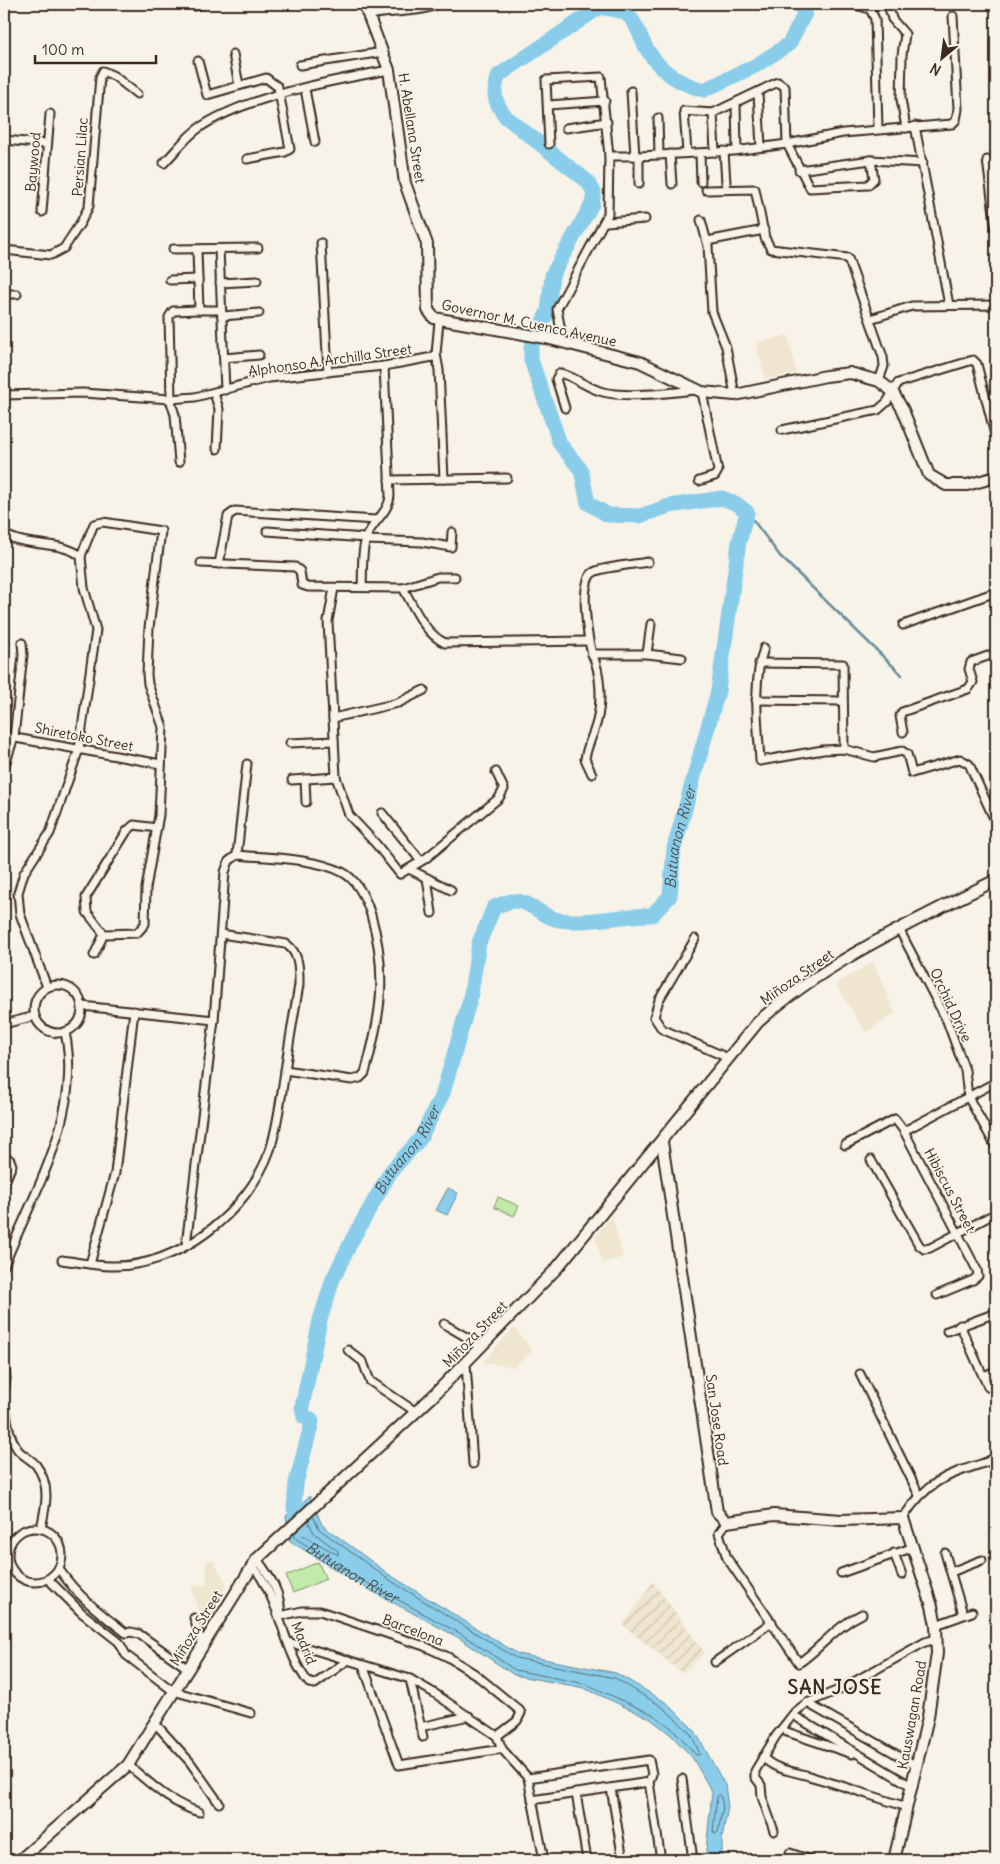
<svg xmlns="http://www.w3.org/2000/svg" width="1000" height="1864" font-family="Delius,sans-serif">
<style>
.built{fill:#f0e5cf}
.industrial{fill:url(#industrial-furrows)}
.grass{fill:#c1eba8;stroke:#7e8a63}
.water{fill:#89cdeb;stroke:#6a8c99}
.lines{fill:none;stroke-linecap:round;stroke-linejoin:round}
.shore{stroke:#5a6b70;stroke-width:1}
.stream{stroke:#6a8c99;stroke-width:2.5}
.river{stroke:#89cdeb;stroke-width:15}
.street-casing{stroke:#3b2a1e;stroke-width:11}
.secondary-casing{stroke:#3b2a1e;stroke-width:14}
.street{stroke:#f7f3e8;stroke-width:7}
.secondary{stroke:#f7f3e8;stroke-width:10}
.labels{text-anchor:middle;stroke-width:4;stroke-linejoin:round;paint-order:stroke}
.street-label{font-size:14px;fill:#3b2a1e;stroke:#f7f3e8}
.water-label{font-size:15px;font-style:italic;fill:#4e5351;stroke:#f7f3e8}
.district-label{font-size:19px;font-weight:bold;letter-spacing:1px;fill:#3b2a1e;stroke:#f7f3e8}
</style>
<defs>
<pattern id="industrial-furrows" width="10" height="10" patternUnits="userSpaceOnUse" patternTransform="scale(1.25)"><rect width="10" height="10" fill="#f0e5cf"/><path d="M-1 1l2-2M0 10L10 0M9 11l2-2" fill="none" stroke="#cfc5b1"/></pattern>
</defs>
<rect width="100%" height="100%" fill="#f7f3e8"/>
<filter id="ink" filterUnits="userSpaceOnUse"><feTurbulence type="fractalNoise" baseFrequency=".02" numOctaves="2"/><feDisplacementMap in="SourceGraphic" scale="10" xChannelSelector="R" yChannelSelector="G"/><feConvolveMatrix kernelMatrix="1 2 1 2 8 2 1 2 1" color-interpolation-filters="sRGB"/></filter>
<g filter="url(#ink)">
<g class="built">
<polygon points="788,335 796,373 765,379 756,343"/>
<polygon points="873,962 895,1013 866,1033 836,984"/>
<polygon points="612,1215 623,1257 603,1263 595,1237"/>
<polygon points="514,1328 533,1351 514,1367 483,1362"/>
<polygon points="213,1560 227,1585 202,1633 192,1586 207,1584 206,1562"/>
</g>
<g class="industrial">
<polygon points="996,1578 996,1629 988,1579"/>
<polygon points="653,1582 705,1653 682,1673 623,1625"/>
</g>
<g class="grass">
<polygon points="498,1197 519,1206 514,1216 494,1207"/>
<polygon points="318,1562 326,1579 293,1593 286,1576"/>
</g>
<g class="water">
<polygon points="448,1188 458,1193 447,1215 436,1210"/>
<polygon points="310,1496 322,1525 390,1575 518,1654 616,1673 667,1703 695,1731 725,1785 728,1807 722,1838 722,1860 705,1860 712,1792 692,1757 670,1734 649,1718 584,1688 514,1675 459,1638 355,1582 290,1541 286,1516"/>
</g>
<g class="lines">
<g class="shore">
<polyline points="299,1528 301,1534 338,1555 338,1551 314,1533 308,1521"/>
<path id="s1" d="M294,1533L295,1538L358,1578L461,1634L515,1670L586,1684L652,1714L674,1730L696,1755L700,1754L691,1734L664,1708L615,1678L516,1658L388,1579L319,1529L313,1516"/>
<polygon points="719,1795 721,1797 723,1807 718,1832 715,1834 713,1831 717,1797"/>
</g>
<polyline class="stream" points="747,512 780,556 902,675"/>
<path class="river" id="s2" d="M300,1528L294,1508L296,1483L312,1422L311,1419L304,1417L302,1407L320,1320L333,1279L352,1240L391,1171L420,1139L443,1093L470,999L479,943L494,907C500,905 507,902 513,901C530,900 543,918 559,920C589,924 621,915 652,915L670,896L674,848L718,691L739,542L747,512L737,504L722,498L669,506L640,516L608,515L588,503L581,470L560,444L531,360V347L548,311L552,275L592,204L594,192L587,181L506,117C494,102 492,93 499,75L600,7C607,9 617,9 623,12C637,19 640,39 648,51C662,73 680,84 704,90L755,66L789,44L805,13L798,4"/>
<defs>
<g id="street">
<polyline points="851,4 870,9 875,19 878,129"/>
<polyline points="888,4 892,19 905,34 902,55 901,99 906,128"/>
<polyline points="195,6 203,4"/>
<path d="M369,15C392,10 417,14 438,4"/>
<polyline points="233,54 239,85"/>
<polyline points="198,61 207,95 266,78 278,87 290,149 285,152 247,159"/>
<polyline points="300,65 383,52"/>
<polyline points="305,89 315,142"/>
<polyline points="631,91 635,156"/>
<polyline points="758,93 761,147"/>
<polyline points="736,104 737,150"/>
<polyline points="548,105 605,101"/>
<polyline points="713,113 715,152"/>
<polyline points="658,118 659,155"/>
<polyline points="915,126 949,305"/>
<polyline points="566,128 607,122"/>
<polyline points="549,144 546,80 601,77 609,156 608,214 557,309 563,342"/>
<polyline points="724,151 726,183"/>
<polyline points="687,153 684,111 713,113 778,82 785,87 787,144 810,188 868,185 874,179 871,160"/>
<polyline points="700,153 701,182"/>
<polyline points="670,154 672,184"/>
<polyline points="609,156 639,156 734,151 787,144 843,133 952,124 956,120 958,109 953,16"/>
<polyline points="639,156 639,184"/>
<polyline points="4,157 5,140 47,144"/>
<polyline points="987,160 996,229"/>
<path d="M164,163C175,152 186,137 199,128C244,97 334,80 389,70"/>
<polyline points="799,170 871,160 923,163"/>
<polyline points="706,190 755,189 765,238 771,249 848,258 883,357 884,366 879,381"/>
<polyline points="42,212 50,114"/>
<polyline points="701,220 708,246 712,312 726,347 735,395"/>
<polyline points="606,222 645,219"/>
<polyline points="707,241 764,230"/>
<polyline points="321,243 328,372"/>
<polyline points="173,249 258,248"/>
<polyline points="219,249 225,390"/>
<polyline points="4,250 51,255 64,248 81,222 89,206 100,77 103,71 114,76 137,94"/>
<polyline points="170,280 198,279"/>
<polyline points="220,283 257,281"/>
<polyline points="4,294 17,294"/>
<polyline points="199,310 221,310"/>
<polyline points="222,316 259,313"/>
<polyline points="870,319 912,306 996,305"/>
<polyline points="439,321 436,354 439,370 444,479"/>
<polyline points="224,358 259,355"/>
<polyline points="214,393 219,409 217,449"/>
<polyline points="4,395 83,393 170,399 195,397 269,378 384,366 433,357 436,354"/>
<polyline points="170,399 175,415 179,462"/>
<polyline points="171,399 169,317 173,311 199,310 197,250"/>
<path d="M565,408L556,379L560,373C575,377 587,388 603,392C627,398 670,393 695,390"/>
<polyline points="782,430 878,410 887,402 898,383 973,360 977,364 996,439"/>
<polyline points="389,480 507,478"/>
<polyline points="699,481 715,476 718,471 702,392"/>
<polyline points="267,531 366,538"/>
<path d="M4,534C27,548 60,540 81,556"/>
<polyline points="366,540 422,542 451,547 452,532"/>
<path d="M648,562C636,564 603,567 594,572C578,580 588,639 592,654H647L682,658"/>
<path d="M201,563L295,567L300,571L302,585L308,587L403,588C414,607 424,633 445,643L588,641"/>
<polyline points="219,564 228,516 235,511 376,520"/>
<path d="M362,587C363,572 361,550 367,536C373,521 389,512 390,496L384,366"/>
<polyline points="334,588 328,621 336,777 349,815 376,844 400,874 425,859 499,798 504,789 496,772"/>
<polyline points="403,588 438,577 455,577"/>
<polyline points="903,625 996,592"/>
<path d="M764,648C752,684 758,724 760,761L823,750L844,749L874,757L902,751L907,754L912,773L960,759L969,764L996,823"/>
<polyline points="647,654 651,624"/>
<polyline points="759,663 843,664 844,749"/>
<polyline points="756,700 843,701"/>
<polyline points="333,718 398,703 424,690"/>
<polyline points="903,732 900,716 902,712 968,689 973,682 969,669 971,662 996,653"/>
<polyline points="4,736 161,764"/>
<polyline points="290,743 334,741"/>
<polyline points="4,768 14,737 23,655 22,643"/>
<path d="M592,774L585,759C587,745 594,734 597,721C602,701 601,672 592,654"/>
<polyline points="305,779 306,802"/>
<polyline points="292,780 336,777"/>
<polyline points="382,813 421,861"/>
<polyline points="237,855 247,764"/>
<polyline points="409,869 451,890"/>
<polyline points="427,878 432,913"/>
<polyline points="899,929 947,1021 965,1070 968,1097 996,1147"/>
<polyline points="695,939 659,1000 654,1017 662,1029 728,1058"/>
<polyline points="94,955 104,934"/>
<circle cx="58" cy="1009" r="24"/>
<polyline points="47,987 20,914 18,893 24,873 50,833 79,749 96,630 84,588 81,556 94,524 103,522 161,531 149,628 147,674 148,684 163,727 159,815 146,888 145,924 137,933 104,934 87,912 86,897 127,831 134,825 157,828"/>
<polyline points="82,1006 214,1020"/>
<polyline points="4,1024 35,1016"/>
<polyline points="904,1131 996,1082"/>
<polyline points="845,1145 895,1119 904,1131 977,1270 978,1276 973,1280 937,1295"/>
<polyline points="4,1156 10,1160 12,1165 4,1184"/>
<polyline points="871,1160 919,1245 924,1249 930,1248 996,1213"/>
<path d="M186,1245L214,1020L225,872L229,861L237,855C269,858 314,858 342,872C358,880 366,899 371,915C388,973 381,1016 365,1073L360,1078L352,1080L285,1070"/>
<path d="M62,1260C78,1262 94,1266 111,1266C178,1268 248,1212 270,1150C278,1125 281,1097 285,1071C289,1043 294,1014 299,985C299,970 300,953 286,944L221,934"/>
<polyline points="90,1264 115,1173 134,1011"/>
<path d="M4,1266C33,1193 83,1114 65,1032"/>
<polyline points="444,1324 468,1338 481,1348"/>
<polyline points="960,1325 988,1387"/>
<polyline points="947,1331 996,1313"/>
<polyline points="348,1350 363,1362 370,1381 416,1412"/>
<polyline points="4,1359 6,1378 4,1394"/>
<polyline points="466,1364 473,1464"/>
<polyline points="860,1374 919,1495"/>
<polyline points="983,1376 996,1371"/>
<path d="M4,1401C7,1416 8,1437 18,1450C23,1456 31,1459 36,1465C51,1485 46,1506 41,1528"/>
<polyline points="990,1460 996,1472"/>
<path d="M903,1518C930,1476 952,1474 996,1459"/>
<path d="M727,1522L719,1533L727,1558L799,1663C822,1647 836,1626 862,1614"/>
<circle cx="35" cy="1555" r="27"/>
<polyline points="894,1553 902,1575"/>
<polyline points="945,1553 963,1614"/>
<path d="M257,1559C269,1575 283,1595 280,1616"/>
<path d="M252,1565C281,1599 283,1652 309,1683L315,1684L348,1660"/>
<path d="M59,1569C77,1596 101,1614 126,1633L131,1632L139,1634L187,1668"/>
<polyline points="951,1572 982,1560"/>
<polyline points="841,1573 914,1547"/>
<polyline points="48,1579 82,1613 119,1642 126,1655 173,1691 251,1713"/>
<polyline points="280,1616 302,1611 320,1611 424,1646 448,1657 475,1674 519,1710 521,1713 517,1721 497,1736"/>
<polyline points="194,1618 202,1644"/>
<polyline points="936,1625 972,1612"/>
<polyline points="288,1642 410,1679 434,1693 497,1736 502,1749 528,1778 544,1860"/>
<polyline points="715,1662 772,1622"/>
<polyline points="363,1665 399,1765 502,1749"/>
<polyline points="410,1679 423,1737"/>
<polyline points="807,1703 917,1766"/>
<polyline points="798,1718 913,1787"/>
<polyline points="154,1722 190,1762 219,1803"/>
<polyline points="420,1727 469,1716"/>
<polyline points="787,1732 852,1754"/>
<path d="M763,1757C775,1771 795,1771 812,1777C844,1786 875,1797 907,1807"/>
<path d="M128,1765C150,1783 171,1804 199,1812"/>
<polyline points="528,1778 649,1760 652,1774 649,1782 661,1860"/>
<polyline points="682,1779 693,1860"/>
<polyline points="611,1788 623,1860"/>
<polyline points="576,1793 587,1860"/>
<polyline points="532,1800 649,1782"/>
<polyline points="774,1831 762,1797 761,1785 755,1777 755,1771 776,1736 795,1712 807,1703 841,1689 925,1642 937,1639"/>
<polyline points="790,1853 811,1860"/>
</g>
<g id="secondary">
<polyline points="364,4 389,70 405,183 427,244 428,310 434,318 546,338 640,362 702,392 735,395 826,376 850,373 879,381 892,391 903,410 929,475 946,485 967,485 996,477"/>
<polyline points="662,1142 717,1512 727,1522 774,1515 841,1520 903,1518 932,1606 936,1625 937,1653 928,1717 894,1860"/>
<path d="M20,1860L128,1765L257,1559L432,1397L557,1268L758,1022C824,962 917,920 996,880"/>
</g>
</defs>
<use href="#street" class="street-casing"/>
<use href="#secondary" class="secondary-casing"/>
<use href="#street" class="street"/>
<use href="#secondary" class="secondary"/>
</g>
</g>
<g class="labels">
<g class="street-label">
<text transform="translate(412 128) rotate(81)" y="5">H. Abellana Street</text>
<text transform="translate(80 157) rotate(-86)" y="5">Persian Lilac</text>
<text transform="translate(33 162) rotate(-85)" y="5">Baywood</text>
<text transform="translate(529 323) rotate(12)" y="5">Governor M. Cuenco Avenue</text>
<text transform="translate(330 360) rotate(-8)" y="5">Alphonso A. Archilla Street</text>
<text transform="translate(84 737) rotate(11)" y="5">Shiretoko Street</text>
<text transform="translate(797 977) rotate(-35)" y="5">Miñoza Street</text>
<text transform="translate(951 1005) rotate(65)" y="5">Orchid Drive</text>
<text transform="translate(950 1190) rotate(62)" y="5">Hibiscus Street</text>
<text transform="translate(475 1334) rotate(-46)" y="5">Miñoza Street</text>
<text transform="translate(717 1420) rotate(82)" y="5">San Jose Road</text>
<text transform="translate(196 1628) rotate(-58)" y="5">Miñoza Street</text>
<text transform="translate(413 1630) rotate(21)" y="5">Barcelona</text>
<text transform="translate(304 1643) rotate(68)" y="5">Madrid</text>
<text transform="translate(912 1715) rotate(-80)" y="5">Kauswagan Road</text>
</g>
<g class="water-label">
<text dy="5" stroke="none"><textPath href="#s2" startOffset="922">Butuanon River</textPath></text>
<text dy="5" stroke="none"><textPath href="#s2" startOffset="411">Butuanon River</textPath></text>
<text dy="5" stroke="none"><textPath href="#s1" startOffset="72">Butuanon River</textPath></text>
</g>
<g class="district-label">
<text x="835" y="1694">SAN JOSE</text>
</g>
</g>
<rect width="1000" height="1864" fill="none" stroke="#f7f3e8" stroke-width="20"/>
<rect x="10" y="10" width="980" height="1844" fill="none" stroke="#3b2a1e" stroke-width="2" filter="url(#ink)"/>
<g transform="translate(942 58) rotate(209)" stroke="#f7f3e8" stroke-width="4" paint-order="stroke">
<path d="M0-4L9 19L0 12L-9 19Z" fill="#3b2a1e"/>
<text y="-8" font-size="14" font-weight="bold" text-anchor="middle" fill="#3b2a1e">N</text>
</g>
<path d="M35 55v8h121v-8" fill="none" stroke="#3b2a1e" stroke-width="2.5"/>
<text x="42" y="55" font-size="15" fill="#3b2a1e" stroke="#f7f3e8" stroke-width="4" paint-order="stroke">100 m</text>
</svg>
